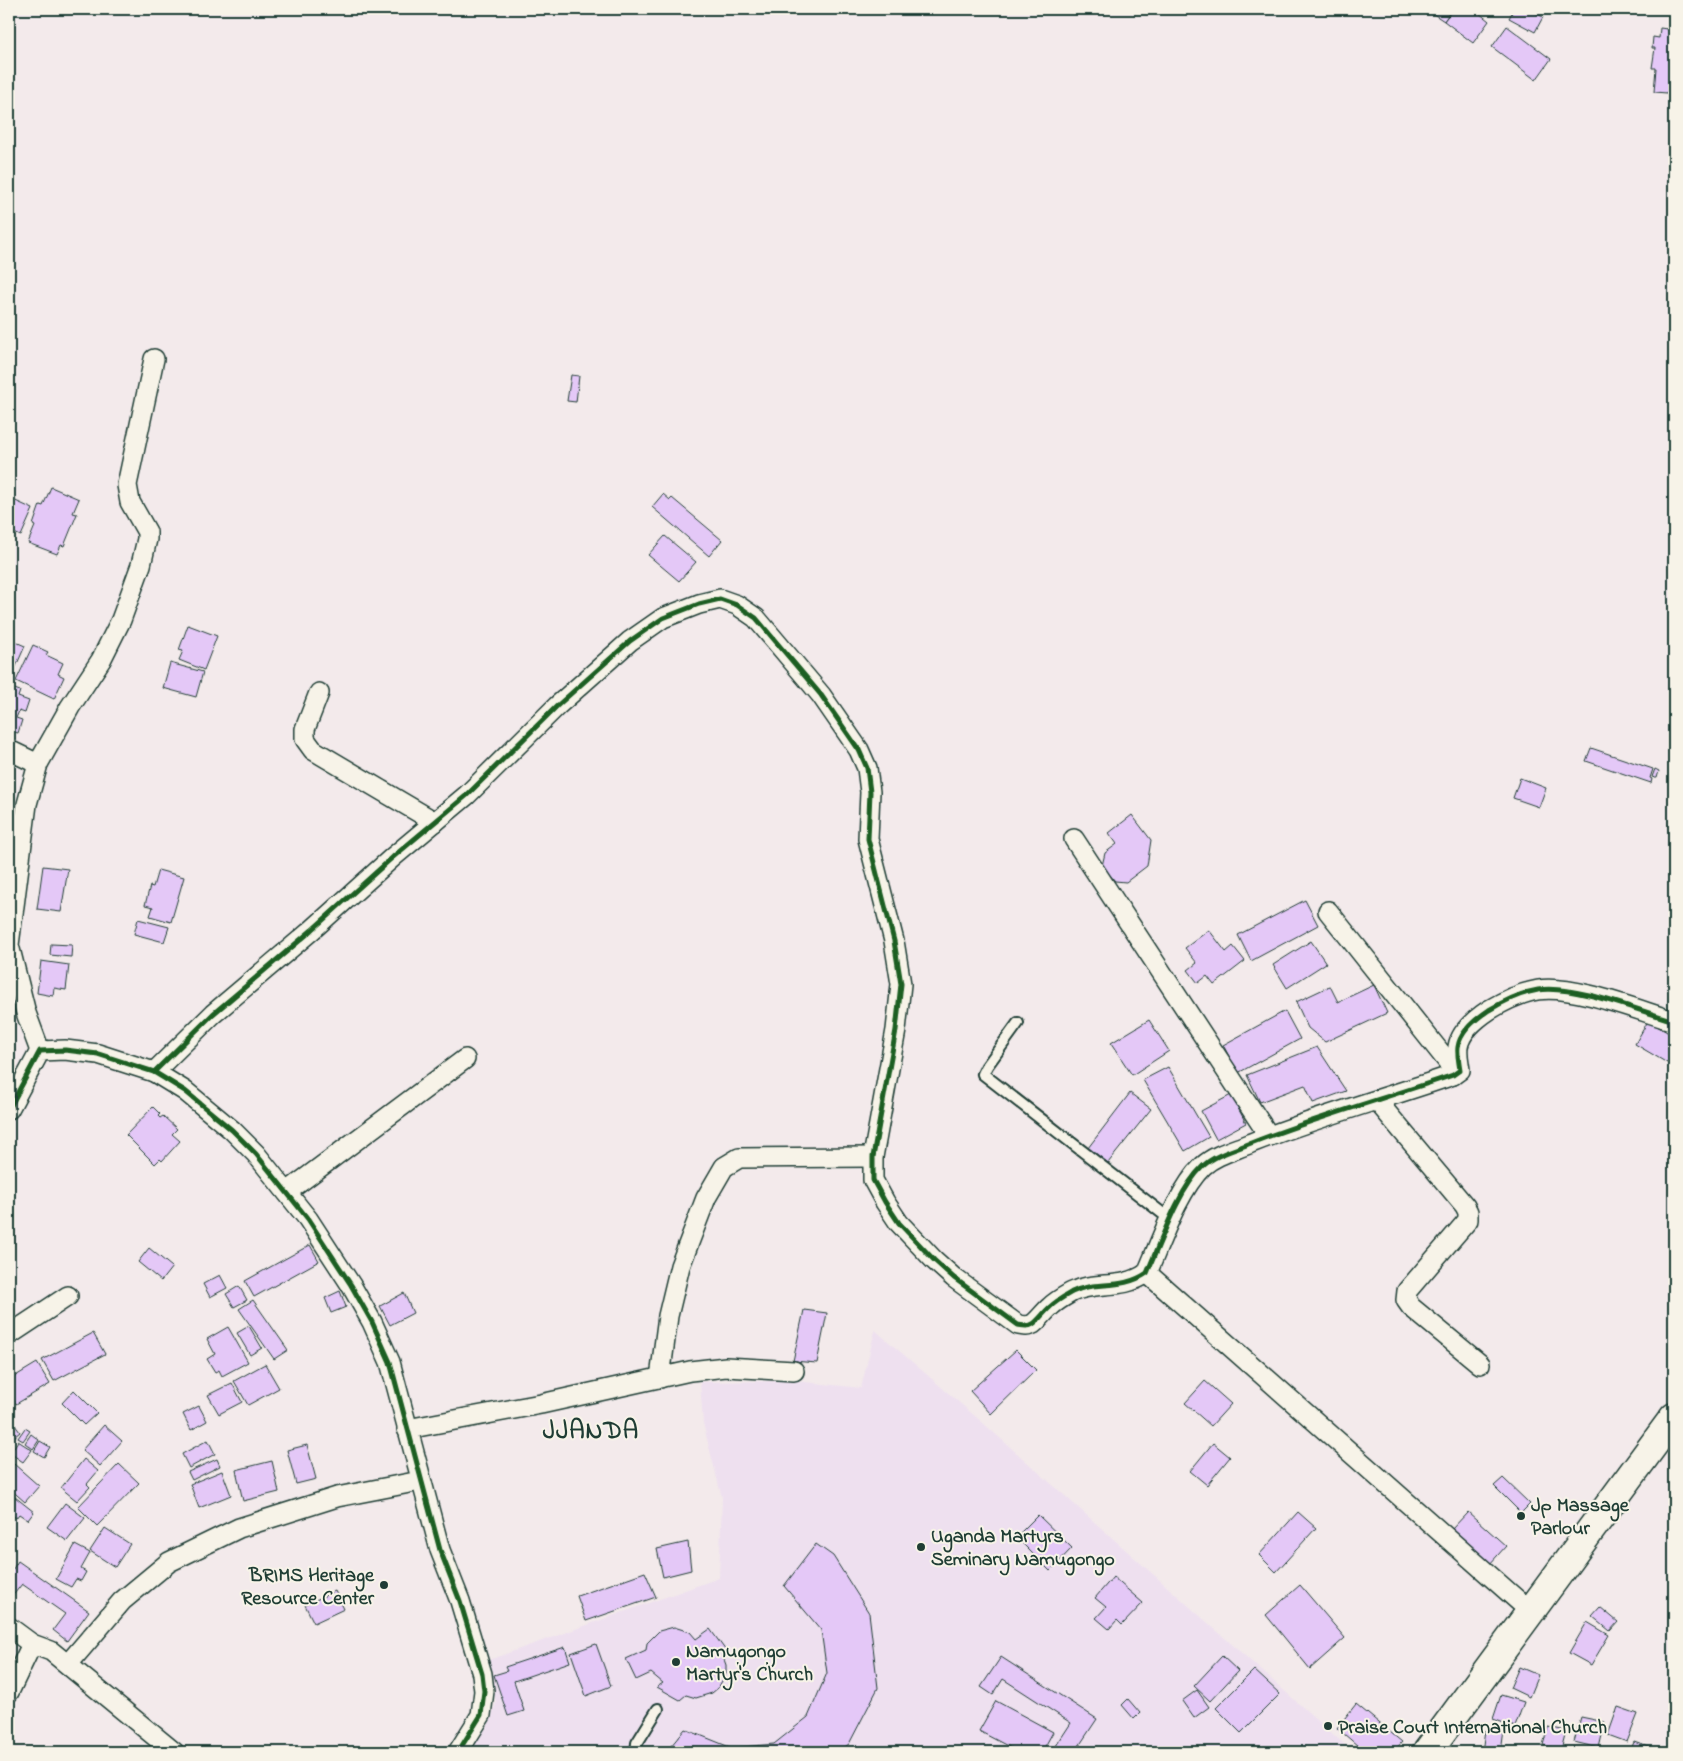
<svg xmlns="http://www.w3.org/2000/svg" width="1683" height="1761" font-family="'Indie Flower',sans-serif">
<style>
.built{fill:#eee0ef}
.building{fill:#e4c8f7;stroke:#1f3d34}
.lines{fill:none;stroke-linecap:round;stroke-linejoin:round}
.service-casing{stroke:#1f3d34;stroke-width:14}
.minor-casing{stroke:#1f3d34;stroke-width:22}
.secondary-casing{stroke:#1f3d34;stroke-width:31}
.service{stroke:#f7f3e8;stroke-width:10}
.minor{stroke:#f7f3e8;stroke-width:19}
.secondary{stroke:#f7f3e8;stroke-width:28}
.cycleway-casing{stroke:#f7f3e8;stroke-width:8}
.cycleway{stroke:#1b5e20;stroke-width:5}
.poi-dot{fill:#1f3d34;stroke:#f7f3e8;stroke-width:2}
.labels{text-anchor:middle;stroke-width:4;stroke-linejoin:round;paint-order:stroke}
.poi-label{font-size:20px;font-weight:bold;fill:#1f3d34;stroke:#f7f3e8;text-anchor:start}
.district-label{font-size:25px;font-weight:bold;letter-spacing:1px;fill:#1f3d34;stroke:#f7f3e8}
</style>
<rect width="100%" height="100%" fill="#f3eaeb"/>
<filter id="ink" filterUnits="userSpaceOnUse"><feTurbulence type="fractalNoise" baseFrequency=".02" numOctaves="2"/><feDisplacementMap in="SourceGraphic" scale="10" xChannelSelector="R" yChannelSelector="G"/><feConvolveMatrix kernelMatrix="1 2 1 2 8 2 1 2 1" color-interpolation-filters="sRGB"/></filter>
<g filter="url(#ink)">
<polygon class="built" points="875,1330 983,1423 1353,1752 468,1752 488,1726 496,1703 489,1660 719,1578 722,1498 703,1423 700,1382 795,1381 861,1388"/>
<g class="building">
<polygon points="1435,9 1452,9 1444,21 1432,13"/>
<polygon points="1453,9 1474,9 1489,21 1473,43 1444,21"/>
<polygon points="1514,9 1528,9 1543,17 1535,32 1509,18"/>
<polygon points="1507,26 1551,59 1536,80 1492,47"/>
<polygon points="1660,28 1674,30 1674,89 1668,88 1667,93 1654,92 1656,68 1652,68 1655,48 1652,48 1653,37 1659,38"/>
<polygon points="571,375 579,376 576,402 567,401"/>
<polygon points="51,487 79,499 73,513 77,514 64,546 61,545 57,554 28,543 35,526 33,525 40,505 43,506"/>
<polygon points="663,494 670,500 672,498 722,540 709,556 652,507"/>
<polygon points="9,498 33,509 21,536 9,531"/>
<polygon points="665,536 696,562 679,581 648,555"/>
<polygon points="188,625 217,636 204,670 179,660 183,651 179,650"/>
<polygon points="9,639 25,646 9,682"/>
<polygon points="33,645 48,652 46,655 63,663 58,674 64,677 54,699 16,681"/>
<polygon points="170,663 203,672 196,697 163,688"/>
<polygon points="9,687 20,691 18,697 29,701 25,713 19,711 16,718 22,720 18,733 14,732 11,740 9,739"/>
<polygon points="1591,748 1653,769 1650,778 1652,779 1651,783 1586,761"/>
<polygon points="1655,769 1659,771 1657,778 1655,778 1652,777"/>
<polygon points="1520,778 1546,788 1539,807 1513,798"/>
<polygon points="9,793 12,794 9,812"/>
<polygon points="1132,815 1151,840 1147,866 1126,882 1115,881 1102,866 1105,853 1117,844 1109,833"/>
<polygon points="43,866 68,869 61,912 37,909"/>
<polygon points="158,870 184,877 171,922 150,916 153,907 145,905 150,886 153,887"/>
<polygon points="1305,900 1318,925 1251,961 1238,935"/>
<polygon points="138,919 169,927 164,942 134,934"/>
<polygon points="1209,930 1226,952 1233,946 1245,961 1214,985 1207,976 1198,983 1188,970 1197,963 1185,948"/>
<polygon points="1311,941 1326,963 1287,988 1273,965"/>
<polygon points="51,944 72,945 71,957 50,955"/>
<polygon points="41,961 69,965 66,990 54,988 53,996 37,993"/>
<polygon points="1374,985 1387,1013 1325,1042 1308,1028 1296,1002 1330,986 1338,1002"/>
<polygon points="1285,1011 1300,1039 1238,1073 1223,1045"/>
<polygon points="1149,1020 1169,1051 1132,1075 1111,1043"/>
<polygon points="1648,1021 1674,1036 1674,1067 1635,1044"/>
<polygon points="1317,1047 1346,1091 1313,1103 1305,1085 1260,1102 1247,1075"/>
<polygon points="1168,1067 1209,1137 1185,1151 1143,1080"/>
<polygon points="1130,1093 1151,1109 1108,1163 1088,1148"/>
<polygon points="1231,1095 1246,1123 1216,1139 1201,1111"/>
<polygon points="153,1107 160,1114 158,1116 160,1118 163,1116 177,1129 172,1134 180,1141 162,1161 160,1159 155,1164 126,1135"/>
<polygon points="310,1245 319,1261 254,1297 245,1281"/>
<polygon points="149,1248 172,1267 161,1281 138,1262"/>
<polygon points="220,1275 227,1288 210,1297 203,1284"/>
<polygon points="239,1286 247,1300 234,1307 226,1294"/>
<polygon points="340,1291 346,1307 331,1313 325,1298"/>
<polygon points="404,1293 413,1313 390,1325 380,1306"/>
<polygon points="253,1300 288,1350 274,1359 239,1309"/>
<polygon points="804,1310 827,1313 817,1363 793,1361"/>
<polygon points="249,1326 262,1348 250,1355 237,1333"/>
<polygon points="228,1327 248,1362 222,1376 219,1370 215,1372 207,1359 215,1354 207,1339"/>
<polygon points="93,1333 105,1354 54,1381 42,1360"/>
<polygon points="1016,1350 1036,1370 991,1414 970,1391"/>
<polygon points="37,1363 50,1384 16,1404 9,1392 9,1380"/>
<polygon points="265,1364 279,1388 248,1405 234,1381"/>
<polygon points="1205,1381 1231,1404 1211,1426 1185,1403"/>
<polygon points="232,1383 242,1402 219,1414 208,1395"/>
<polygon points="74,1390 97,1413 84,1425 62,1403"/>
<polygon points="199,1406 207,1421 191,1430 183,1414"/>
<polygon points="9,1417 20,1432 9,1441"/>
<polygon points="104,1425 122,1441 100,1466 82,1450"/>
<polygon points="25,1428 30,1431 23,1441 18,1438"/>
<polygon points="31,1434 39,1440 33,1449 25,1443"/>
<polygon points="208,1440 215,1454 189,1468 182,1454"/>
<polygon points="18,1441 32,1450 23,1462 10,1453"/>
<polygon points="40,1441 50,1447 44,1457 34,1451"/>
<polygon points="1213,1443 1230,1457 1207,1485 1190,1471"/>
<polygon points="307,1445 316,1479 296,1484 287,1450"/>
<polygon points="84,1459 98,1471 87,1484 90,1487 77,1501 61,1488"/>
<polygon points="217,1459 220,1466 192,1480 188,1472"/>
<polygon points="272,1461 279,1492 243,1501 236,1470"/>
<polygon points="14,1464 39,1486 25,1502 9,1488 9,1470"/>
<polygon points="119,1464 139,1483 97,1526 78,1507"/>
<polygon points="222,1471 231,1495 199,1508 190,1484"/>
<polygon points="1503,1478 1530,1504 1521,1513 1494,1486"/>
<polygon points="15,1497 34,1512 28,1520 19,1514 16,1518 9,1513 9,1505"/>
<polygon points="65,1503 85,1518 67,1541 47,1527"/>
<polygon points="1298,1512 1316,1528 1276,1572 1259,1555"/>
<polygon points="1468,1512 1506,1546 1489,1565 1451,1530"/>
<polygon points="1038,1515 1072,1548 1050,1571 1016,1537"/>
<polygon points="105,1528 130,1544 115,1567 90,1551"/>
<polygon points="688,1542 691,1570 663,1577 657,1549"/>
<polygon points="816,1544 833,1556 869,1613 878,1688 849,1744 838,1752 666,1752 685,1729 732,1748 774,1744 808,1717 827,1673 821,1630 784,1586"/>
<polygon points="75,1545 90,1553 81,1569 86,1572 81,1581 76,1579 71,1587 56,1579"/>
<polygon points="18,1561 89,1611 67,1641 53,1630 65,1614 22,1584 11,1598 9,1596 9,1575"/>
<polygon points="645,1572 656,1597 586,1621 577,1596"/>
<polygon points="1113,1577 1143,1603 1122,1625 1117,1620 1109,1629 1096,1618 1106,1607 1095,1598"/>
<polygon points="1300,1585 1345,1638 1310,1669 1266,1615"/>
<polygon points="335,1591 344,1609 314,1623 305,1605"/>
<polygon points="1600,1607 1618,1622 1610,1631 1592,1616"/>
<polygon points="1587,1622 1609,1635 1591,1665 1569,1653"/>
<polygon points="674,1627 690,1632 696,1639 710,1629 726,1651 722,1654 726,1665 726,1674 718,1688 712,1693 696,1698 686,1695 680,1700 657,1687 663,1683 651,1673 636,1680 626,1659 646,1650 647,1643 659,1631"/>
<polygon points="596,1644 611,1686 586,1696 571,1653"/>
<polygon points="565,1647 570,1662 514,1681 524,1711 508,1716 494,1675 507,1671 505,1667"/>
<polygon points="1222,1656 1238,1671 1210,1701 1194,1686"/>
<polygon points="1001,1657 1097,1719 1075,1752 1052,1752 1071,1723 1003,1679 993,1695 981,1687"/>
<polygon points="1519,1667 1538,1675 1529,1697 1510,1688"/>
<polygon points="1254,1670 1280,1694 1241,1733 1216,1708"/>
<polygon points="1197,1690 1209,1707 1194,1718 1182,1701"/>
<polygon points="1501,1695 1524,1702 1515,1727 1493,1719"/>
<polygon points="1128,1699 1140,1713 1134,1719 1122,1705"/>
<polygon points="996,1701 1053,1732 1042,1752 1019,1752 979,1731"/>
<polygon points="1356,1704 1402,1742 1393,1752 1365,1752 1337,1728"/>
<polygon points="1618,1707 1638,1714 1627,1742 1608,1735"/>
<polygon points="1581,1717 1605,1722 1599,1748 1574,1742"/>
<polygon points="1548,1727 1566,1731 1561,1750 1543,1745"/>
<polygon points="1504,1730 1501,1752 1482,1752 1485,1731"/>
<polygon points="1634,1742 1651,1748 1649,1752 1630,1752"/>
</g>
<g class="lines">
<defs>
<g id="service">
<polyline points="1018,1023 987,1066 983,1074 1171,1220"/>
<polyline points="636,1752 637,1743 658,1709"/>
</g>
<g id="minor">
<polyline points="319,693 305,729 305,739 313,750 435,822"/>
<polyline points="9,750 38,764"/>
<polyline points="1074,839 1269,1136"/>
<polyline points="1328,911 1448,1062 1453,1075"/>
<polyline points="40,1051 26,1013 9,945 27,804 38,764 70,707 101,660 121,620 141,565 147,539 147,532 130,502 127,485 154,359"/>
<path d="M154,1072L213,1014L312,930L393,857L467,795L557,706L630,641L663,618L699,604L720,599L737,605L756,618L821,695L859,750L867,768L870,792L868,839L894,941L901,984L896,1030L873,1157V1180L885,1202L899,1223L934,1260L954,1278L1018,1325C1024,1326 1028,1327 1033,1324C1039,1320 1044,1312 1050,1307C1056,1301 1065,1296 1072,1292C1096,1280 1121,1291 1147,1273C1161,1241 1178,1190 1203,1166C1216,1154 1235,1150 1251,1143C1317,1117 1386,1098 1453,1075L1460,1070C1459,1062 1457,1055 1458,1047C1460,1032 1477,1018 1489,1010C1504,1001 1520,993 1538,990C1572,984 1640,1011 1674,1021"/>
<polyline points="1377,1101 1465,1206 1468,1212 1468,1220 1407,1291 1406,1300 1411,1307 1480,1364"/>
<polyline points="9,1109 40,1051 65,1050 98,1054 154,1072 185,1091 232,1130 256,1154 308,1219 351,1285 372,1322 390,1362 440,1550 460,1601 482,1674 484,1691 481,1715 458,1752"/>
<polyline points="287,1192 465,1059"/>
<polyline points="1147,1273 1531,1612"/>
<polyline points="9,1335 68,1296"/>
<polyline points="660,1378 668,1316 680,1266 706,1198 724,1167 739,1158 873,1157"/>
<polyline points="407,1429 541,1404 690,1371 726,1367 794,1371"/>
<polyline points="9,1627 32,1644 51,1651 174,1752"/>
<polyline points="68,1664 122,1601 169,1562 239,1528 337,1497 420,1481"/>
<polyline points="9,1692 32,1644"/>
</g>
<polyline id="secondary" points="1427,1752 1674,1417"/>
</defs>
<use href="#service" class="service-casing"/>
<use href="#minor" class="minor-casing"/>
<use href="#secondary" class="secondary-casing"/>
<use href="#service" class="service"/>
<use href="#minor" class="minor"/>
<use href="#secondary" class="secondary"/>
<defs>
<g id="cycleway">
<path d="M154,1072L213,1014L312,930L393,857L467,795L557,706L630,641L663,618L699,604L720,599L737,605L756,618L821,695L859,750L867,768L870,792L868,839L894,941L901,984L896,1030L873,1157V1180L885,1202L899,1223L934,1260L954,1278L1018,1325C1024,1326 1028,1327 1033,1324C1039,1320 1044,1312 1050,1307C1056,1301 1065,1296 1072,1292C1096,1280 1121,1291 1147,1273C1161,1241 1178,1190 1203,1166C1216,1154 1235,1150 1251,1143C1317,1117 1386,1098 1453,1075L1460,1070C1459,1062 1457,1055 1458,1047C1460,1032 1477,1018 1489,1010C1504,1001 1520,993 1538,990C1572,984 1640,1011 1674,1021"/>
<polyline points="9,1109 40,1051 65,1050 98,1054 154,1072 185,1091 232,1130 256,1154 308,1219 351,1285 372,1322 390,1362 440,1550 460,1601 482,1674 484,1691 481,1715 458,1752"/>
</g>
</defs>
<use href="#cycleway" class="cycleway-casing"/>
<use href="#cycleway" class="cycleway"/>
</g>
</g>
<g class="poi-dot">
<circle cx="1521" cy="1516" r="5"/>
<circle cx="921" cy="1547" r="5"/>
<circle cx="384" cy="1585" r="5"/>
<circle cx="676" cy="1662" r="5"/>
<circle cx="1328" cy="1726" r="5"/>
</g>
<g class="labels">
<g class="poi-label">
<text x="1531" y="1511">Jp Massage<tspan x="1531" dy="23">Parlour</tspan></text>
<text x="931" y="1542">Uganda Martyrs<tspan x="931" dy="23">Seminary Namugongo</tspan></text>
<text x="374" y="1581" text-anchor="end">BRIMS Heritage<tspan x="374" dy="23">Resource Center</tspan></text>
<text x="686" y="1657">Namugongo<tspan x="686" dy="23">Martyr's Church</tspan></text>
<text x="1338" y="1733">Praise Court International Church</text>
</g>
<g class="district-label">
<text x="591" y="1438">JJANDA</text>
</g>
</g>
<rect width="1683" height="1761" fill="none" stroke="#f7f3e8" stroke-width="30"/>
<rect x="15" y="15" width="1653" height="1731" fill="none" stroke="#1f3d34" stroke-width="2" filter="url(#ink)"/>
</svg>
